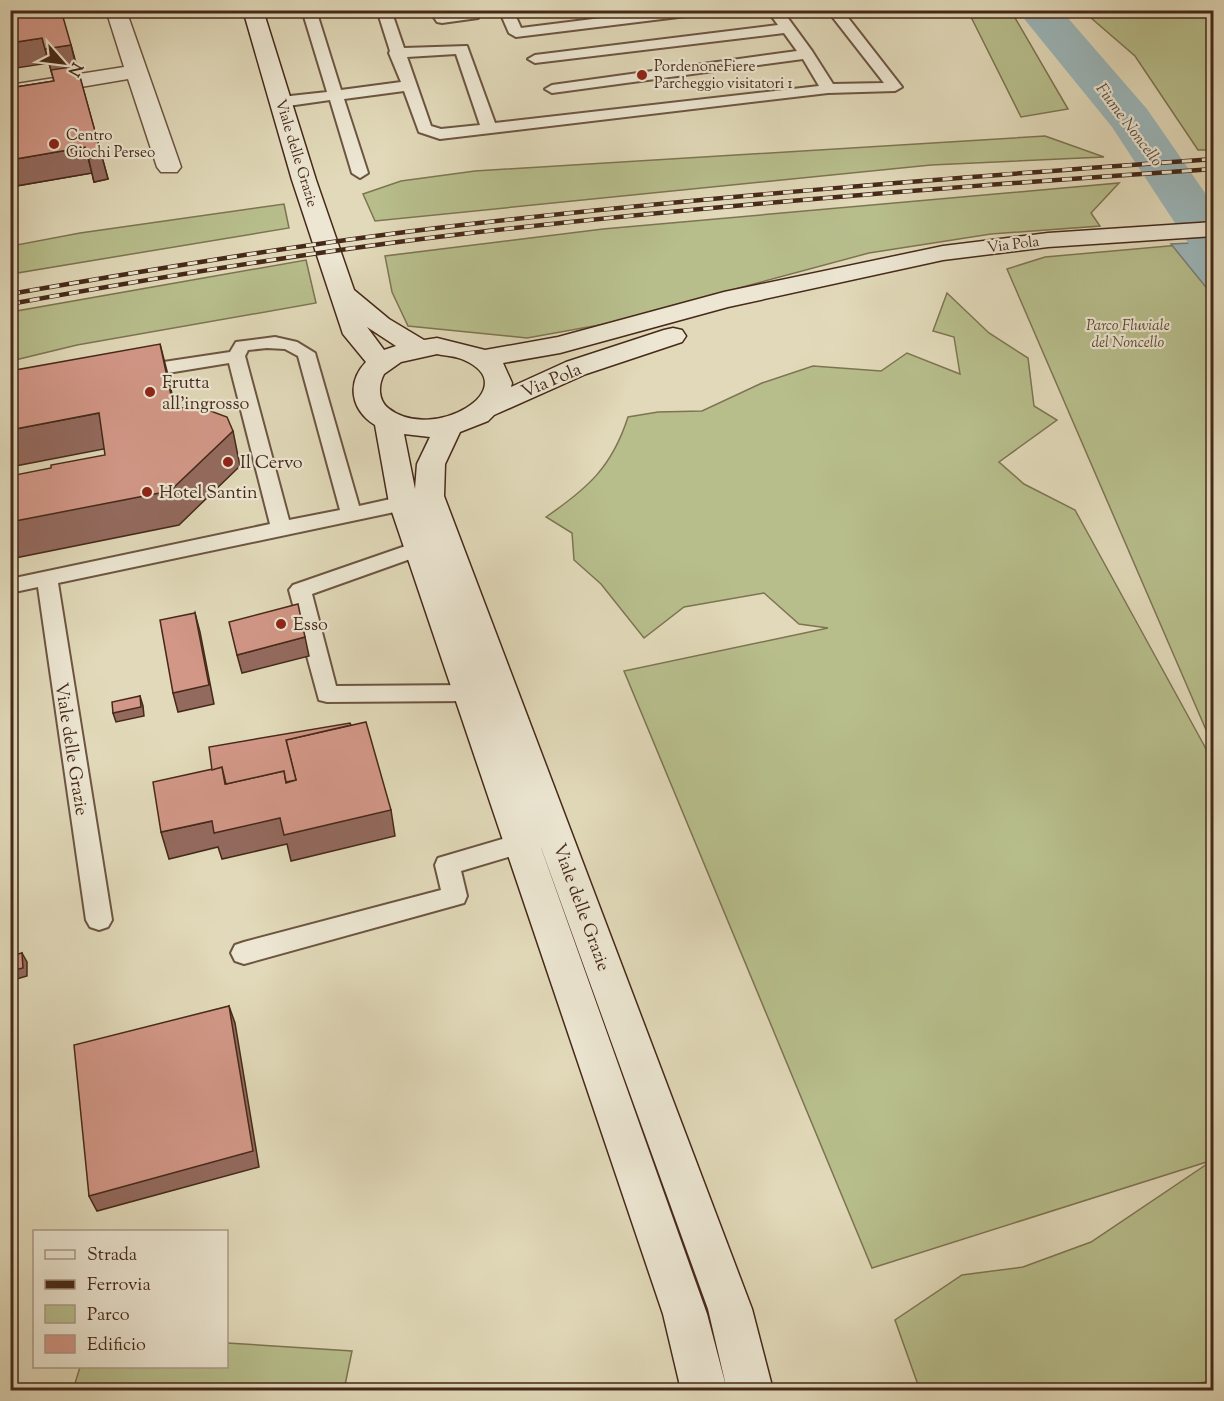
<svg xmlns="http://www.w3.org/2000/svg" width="1224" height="1401" font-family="'Sorts Mill Goudy',serif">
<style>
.green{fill:#b7be8c;stroke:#7e7452;stroke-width:1.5}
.water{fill:#9bb7bb;stroke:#797e7a;stroke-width:1.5}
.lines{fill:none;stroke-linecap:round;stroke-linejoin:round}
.river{fill:#9bb7bb;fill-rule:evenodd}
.lane-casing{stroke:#6d5541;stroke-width:4}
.street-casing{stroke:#6d5541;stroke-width:3}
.secondary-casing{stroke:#462919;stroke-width:3}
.lane{fill:#ece6d2;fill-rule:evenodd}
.street{fill:#ece6d2;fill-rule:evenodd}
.secondary{fill:#ece6d2;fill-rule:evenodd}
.rail-casing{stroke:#462919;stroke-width:4.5}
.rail{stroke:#ece6d2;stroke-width:3;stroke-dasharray:10;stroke-linecap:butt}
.wall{fill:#b58274;stroke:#462919;stroke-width:1.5}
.shaded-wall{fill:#936a5e;stroke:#462919;stroke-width:1.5}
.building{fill:#d29787;stroke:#462919;stroke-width:1.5}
.poi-dot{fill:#8f2418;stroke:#ece6d2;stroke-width:2}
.labels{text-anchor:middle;stroke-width:4.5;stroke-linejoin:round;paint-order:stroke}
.far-poi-label{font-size:15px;fill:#462919;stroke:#ece6d2;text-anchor:start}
.far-street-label{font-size:15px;fill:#462919;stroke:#ece6d2}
.far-park-label{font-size:15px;font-style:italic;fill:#5d4730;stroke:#ece6d2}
.far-water-label{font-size:16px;font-style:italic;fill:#5b4c42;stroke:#ece6d2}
.street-label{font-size:18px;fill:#462919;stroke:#ece6d2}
.poi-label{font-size:18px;fill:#462919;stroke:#ece6d2;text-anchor:start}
</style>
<rect width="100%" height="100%" fill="#e1d9b9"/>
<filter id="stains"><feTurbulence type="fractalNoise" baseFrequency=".00333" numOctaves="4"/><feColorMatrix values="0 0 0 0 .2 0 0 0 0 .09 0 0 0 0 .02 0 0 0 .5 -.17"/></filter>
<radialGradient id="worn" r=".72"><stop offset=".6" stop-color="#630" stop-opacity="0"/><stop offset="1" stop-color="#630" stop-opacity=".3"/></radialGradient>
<g class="green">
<polygon points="968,11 1011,11 1068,109 1021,117"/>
<polygon points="1083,11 1213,11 1213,150 1198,150 1135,56"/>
<polygon points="1045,136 1104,157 931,165 375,221 363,194 401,181 475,171"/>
<polygon points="1119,183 1091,213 1100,226 991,234 869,253 605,324 527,338 408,326 392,292 385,256 603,229"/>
<polygon points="284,204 289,228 11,274 11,246 80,233"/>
<polygon points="1213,242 1213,746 1007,269 1045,257"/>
<polygon points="306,260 316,303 77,345 11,361 11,312"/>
<path d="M947,293L989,333L1028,358L1034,406L1057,420L999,462L1024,484L1075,510L1205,747L1213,769V1381L1150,1390H927L917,1382L895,1320L962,1275L1023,1267L1091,1242L1213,1160L872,1268L624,671L828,628L799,624L764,593L684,607L644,638L601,584L574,560L572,533L546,517C588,488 612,467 628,417L658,412L702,411L762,383L813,366L881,371L907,353L960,374L954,337L933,331Z"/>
<polygon points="227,1343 352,1351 344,1390 73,1390 80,1367 226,1366"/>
</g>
<polygon class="water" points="1213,242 1214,242 1213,296 1171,244"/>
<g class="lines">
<polygon class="river" points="1017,10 1061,10 1147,109 1214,206 1214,259 1196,255 1112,127"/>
<defs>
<g id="lane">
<path d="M302,10H316L341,90L401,82L389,53L390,51L377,10H391L404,48L467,46L495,123L819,86L803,59L552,93L545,89L552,85L797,51L784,33L535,63L528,59L535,55L778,25L767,10H782L812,51L833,84L884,83L827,10H842L902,87L895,91L828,93L440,139L419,132L404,91L344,99L368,173L360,178L352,173L330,100L281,107L273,102L281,97L327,92ZM456,54L480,125L441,129L431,126L407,57Z"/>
<polygon points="429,10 443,10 446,14 482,10 478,18 442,23 437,22"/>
<polygon points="499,10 513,10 521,28 665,10 710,10 703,14 516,37 509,33"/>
<path d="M275,337L297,342L315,353L359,506L404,496L411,498L414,503L411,508L404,510L58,583L112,920L108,927L99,930L90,927L86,920L38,587L10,593V579L270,524L229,363L137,378L128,372L137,366L230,352L236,342ZM267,348L285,349L298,356L340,510L289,520L245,356L248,350Z"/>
<polygon points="420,541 427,543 430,548 427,553 312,594 336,686 470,685 478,687 481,693 478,699 470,701 327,702 319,700 289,590 293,585"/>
<polygon points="533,830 542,833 545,840 542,847 461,871 467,896 464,903 244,964 235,961 231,953 235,945 244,942 441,890 435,865 438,858"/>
</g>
<polygon id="street" points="106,10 126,10 181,167 177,172 161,172 157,167 128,79 10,99 10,85 124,67"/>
<path id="secondary" d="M243,10H263L316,180L354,290L389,319L424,340L437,338L485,350L558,337L724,292L943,246L1048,233L1214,222V236L1048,247L943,260L728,307L560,353L503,363L512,383L511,387L566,362L664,330L673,328L682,330L686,336L682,342L586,374L494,415L488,421L460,432L445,464L444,496L752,1309L773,1390H727L708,1309L534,828L707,1314L727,1390H681L663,1314L389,503L375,425C351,410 346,383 366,362L343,334L292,180ZM367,327L396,346L384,350ZM437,354C446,356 456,356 464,360C527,388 432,444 388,408C378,400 378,385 384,374L401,362ZM404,434L430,437L417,464L415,489Z"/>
</defs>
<use href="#lane" class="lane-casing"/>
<use href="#street" class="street-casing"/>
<use href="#secondary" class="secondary-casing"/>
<use href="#lane" class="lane"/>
<use href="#street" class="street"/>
<use href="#secondary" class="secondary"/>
<defs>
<g id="rail">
<path d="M10,294C160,268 310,243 462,225C712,196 963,177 1214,159"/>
<path d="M10,304C160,277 310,252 462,234C712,205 963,186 1214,169"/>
</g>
</defs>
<use href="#rail" class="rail-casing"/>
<use href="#rail" class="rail"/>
</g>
<polygon class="wall" points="10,10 71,45 108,179 94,182 92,173 10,187 10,88 54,81 49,63"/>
<g class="shaded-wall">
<polygon points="42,38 49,63 10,69 10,43"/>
<polygon points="71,45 77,70 52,74 45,49"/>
<polygon points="85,147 92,173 10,187 10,160"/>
<polygon points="101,153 108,179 94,182 88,156"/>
<polygon points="160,344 169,379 182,444 174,409"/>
<polygon points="99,413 109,448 10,467 10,430"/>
<polygon points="233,431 240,466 179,525 10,559 10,522"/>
<polygon points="195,613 200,632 214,704 178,712 173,693"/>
<polygon points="305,637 309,656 242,673 237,655"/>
<polygon points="140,696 143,706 144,716 116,722 113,713"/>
<polygon points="391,810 395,836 291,861 287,844 222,859 218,847 169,859 161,832 212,821 280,818"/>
<polygon points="22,953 27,962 27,976 10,981 10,971"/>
<polygon points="229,1006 235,1023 259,1167 97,1211 89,1196"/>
</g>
<g class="building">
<polygon points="10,10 61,10 71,45 45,49 42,38 10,43"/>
<polygon points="77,66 101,153 88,156 85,147 10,160 10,88 54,81 51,70"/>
<polygon points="160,344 174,409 197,406 227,417 233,431 170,491 10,522 10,476 51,468 51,465 105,455 99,413 10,430 10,371"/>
<polygon points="298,604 305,637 237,655 229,622"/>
<polygon points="195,613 209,685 173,693 160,620"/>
<polygon points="140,696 141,707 113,713 112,702"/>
<polygon points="366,722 391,810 284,835 280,818 214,833 212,821 161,832 153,782 222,767 225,784 284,771 286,783 296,780 286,740"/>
<polygon points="350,723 351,725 286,740 296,780 286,782 284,771 226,784 222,767 212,770 209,747"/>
<polygon points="22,953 23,968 10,971 10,956"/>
<polygon points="229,1006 253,1151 89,1196 74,1045"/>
</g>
<g class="poi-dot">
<circle cx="642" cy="75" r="6"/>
<circle cx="54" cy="144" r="6"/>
<circle cx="150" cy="392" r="6"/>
<circle cx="228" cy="462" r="6"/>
<circle cx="147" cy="492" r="6"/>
<circle cx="281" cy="624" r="6"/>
</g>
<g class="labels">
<g class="far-poi-label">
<text x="654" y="71">PordenoneFiere<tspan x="654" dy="17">Parcheggio visitatori 1</tspan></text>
<text x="66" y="140">Centro<tspan x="66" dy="17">Giochi Perseo</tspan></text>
</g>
<g class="far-street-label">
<text transform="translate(297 153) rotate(73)" y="5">Viale delle Grazie</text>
<text transform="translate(1013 244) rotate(-7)" y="5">Via Pola</text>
</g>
<g class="far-park-label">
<text x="1128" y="330">Parco Fluviale<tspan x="1128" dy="17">del Noncello</tspan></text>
</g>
<g class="far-water-label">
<text transform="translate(1130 124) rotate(53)" y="6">Fiume Noncello</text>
</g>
<g class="street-label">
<text transform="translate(551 380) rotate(-23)" y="6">Via Pola</text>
<text transform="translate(72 749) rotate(81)" y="6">Viale delle Grazie</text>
<text transform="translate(582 907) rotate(70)" y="6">Viale delle Grazie</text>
</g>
<g class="poi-label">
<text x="162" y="388">Frutta<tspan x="162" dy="21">all'ingrosso</tspan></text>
<text x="240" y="468">Il Cervo</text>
<text x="159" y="498">Hotel Santin</text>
<text x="293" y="630">Esso</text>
</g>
</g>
<rect width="1224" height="1401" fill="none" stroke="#e1d9b9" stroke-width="36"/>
<rect x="12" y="12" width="1200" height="1377" fill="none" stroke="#462919" stroke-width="3"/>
<rect x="18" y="18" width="1188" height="1365" fill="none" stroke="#462919" stroke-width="1.5"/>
<rect x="33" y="1230" width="195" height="138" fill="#ece6d2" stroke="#aa9a88" stroke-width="1.5"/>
<rect x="45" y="1250" width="30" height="9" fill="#ece6d2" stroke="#aa9a88" stroke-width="1.5"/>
<text x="87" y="1260" font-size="18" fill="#462919">Strada</text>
<rect x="45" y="1280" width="30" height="9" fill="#462919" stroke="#aa9a88" stroke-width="1.5"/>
<text x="87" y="1290" font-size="18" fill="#462919">Ferrovia</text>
<rect x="45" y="1305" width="30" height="18" fill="#b7be8c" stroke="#aa9a88" stroke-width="1.5"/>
<text x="87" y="1320" font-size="18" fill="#462919">Parco</text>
<rect x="45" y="1335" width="30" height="18" fill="#d29787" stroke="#aa9a88" stroke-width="1.5"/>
<text x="87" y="1350" font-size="18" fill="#462919">Edificio</text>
<g transform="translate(63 63) rotate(118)" stroke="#ece6d2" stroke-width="4.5" paint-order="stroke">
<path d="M0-4.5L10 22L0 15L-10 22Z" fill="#462919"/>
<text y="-9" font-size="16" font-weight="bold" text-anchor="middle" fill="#462919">N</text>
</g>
<rect width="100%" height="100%" filter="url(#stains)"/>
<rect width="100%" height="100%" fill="url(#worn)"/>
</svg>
